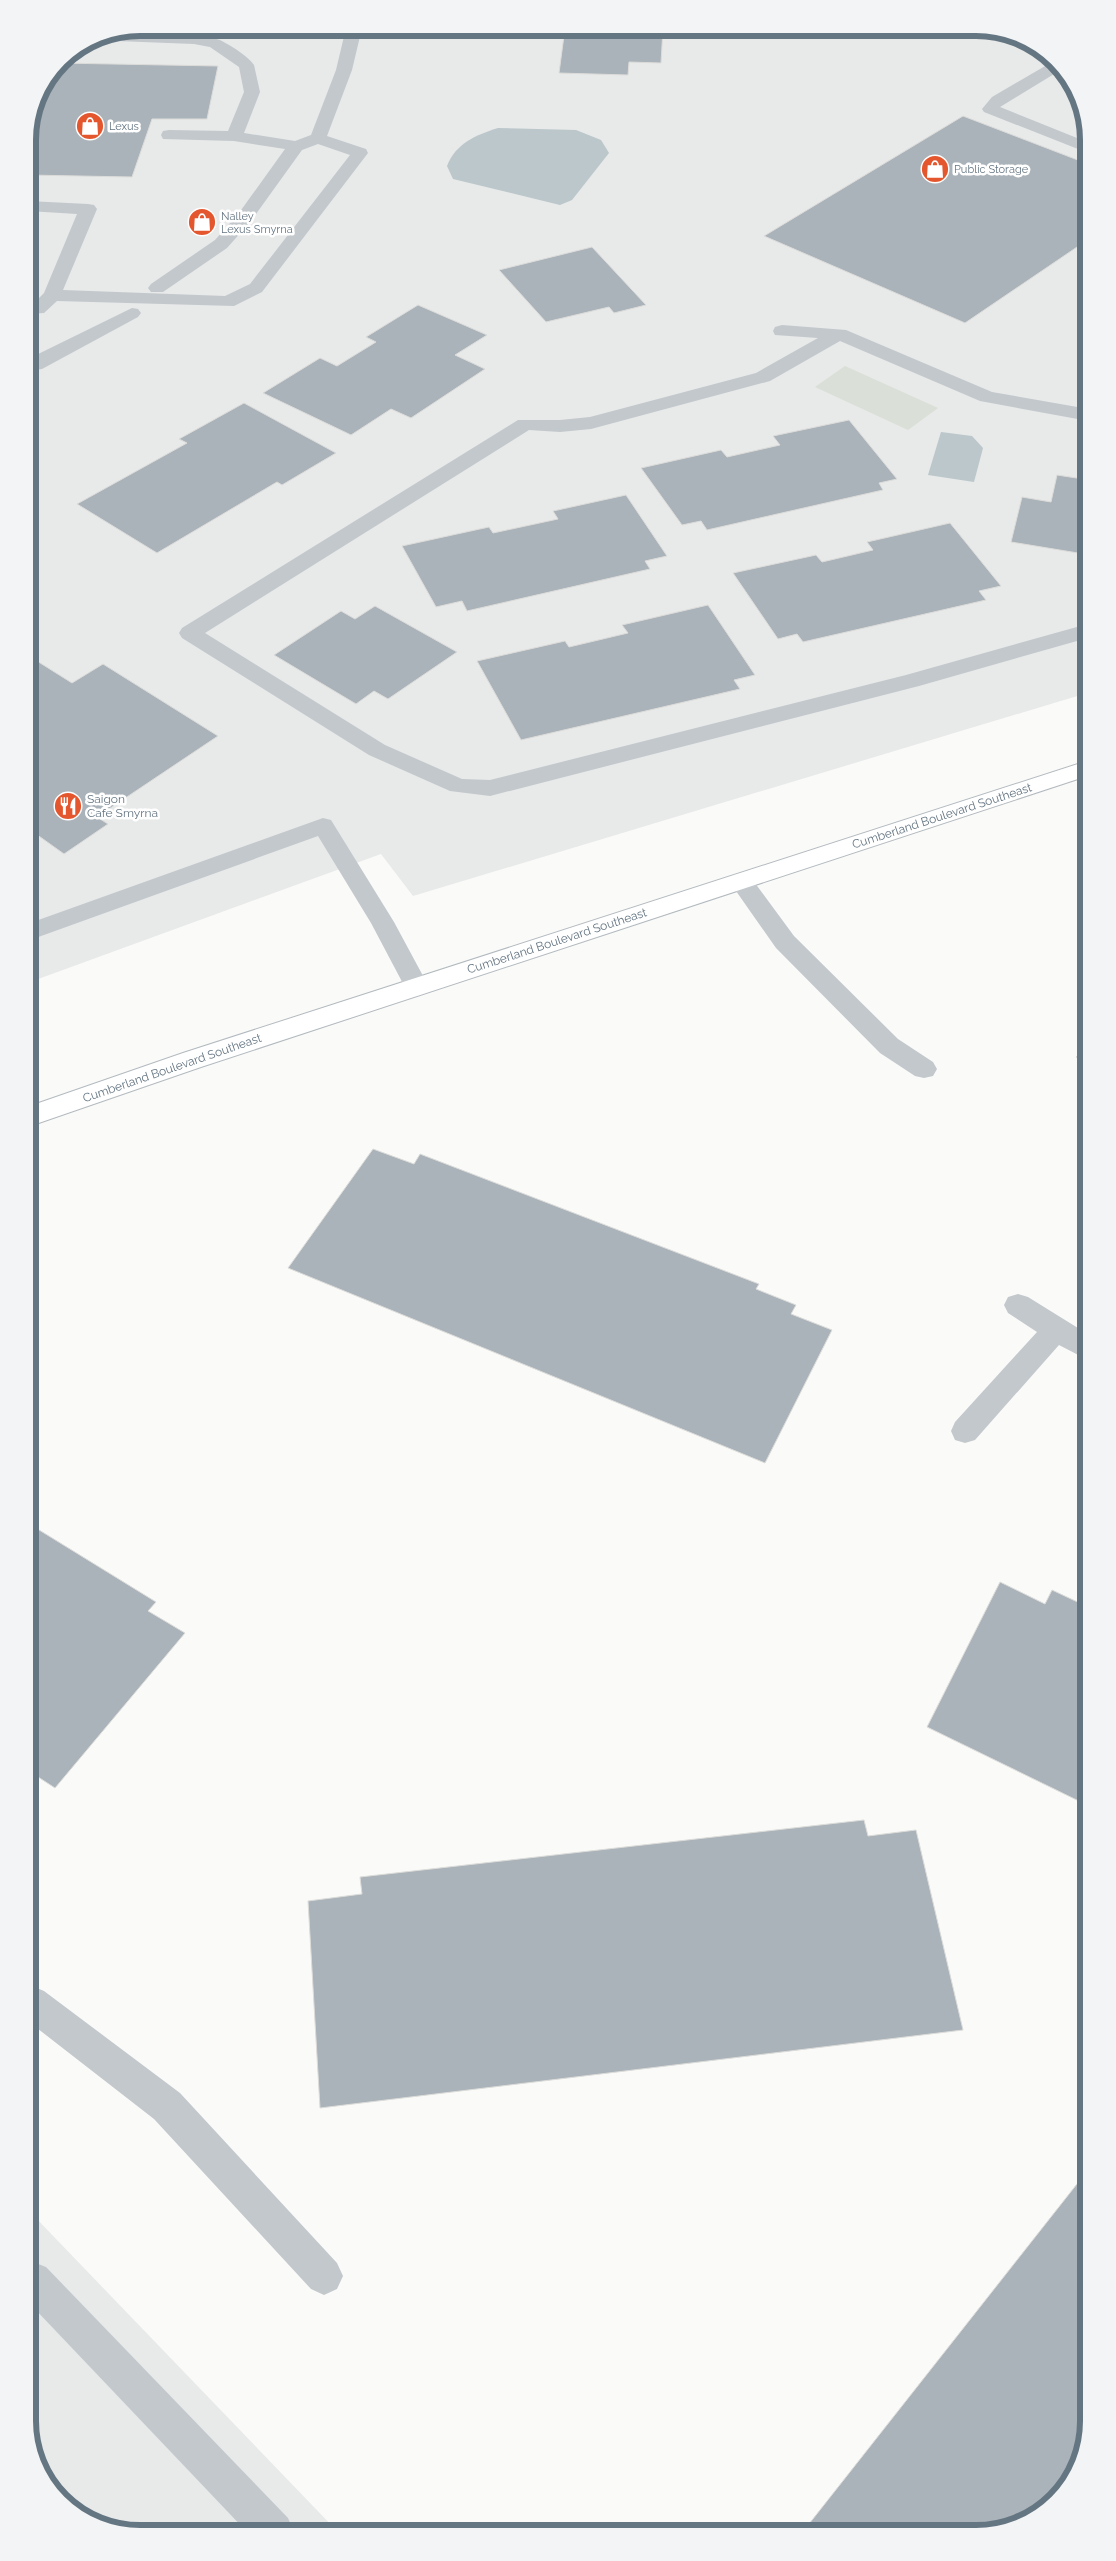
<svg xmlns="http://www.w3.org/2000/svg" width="1116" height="2561" font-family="Raleway,sans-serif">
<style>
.built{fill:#e8e9e9}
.green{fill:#dadfd7}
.water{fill:#bbc7cb}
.building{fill:#aab3b9;stroke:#dcdcda}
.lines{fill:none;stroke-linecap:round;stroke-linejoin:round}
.secondary-casing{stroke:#b3babf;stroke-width:2}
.lane{fill:#c3c8cc;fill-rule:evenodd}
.secondary{fill:#fff;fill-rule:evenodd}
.labels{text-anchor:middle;stroke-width:5;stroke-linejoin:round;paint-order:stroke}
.far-poi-label{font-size:11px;fill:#657683;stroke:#fff;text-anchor:start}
.poi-label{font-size:12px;fill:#657683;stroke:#fff;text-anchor:start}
.street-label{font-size:12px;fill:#657683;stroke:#fff}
.rim{fill:none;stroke:#657683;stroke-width:6}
</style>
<rect width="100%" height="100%" fill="#fafaf8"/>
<g class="built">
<polygon points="141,28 983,28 1044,51 1082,104 1084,694 413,896 381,854 30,982 28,133 36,97 61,60 98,36"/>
<polygon points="33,2215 338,2532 133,2533 72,2510 34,2457"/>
</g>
<polygon class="green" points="845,366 938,408 908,430 815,387"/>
<g class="water">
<path d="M498,128L576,130L601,140L609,153L572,200L560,205L453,179L447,166C456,143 476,135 498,128Z"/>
<polygon points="941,432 972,436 983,448 974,482 928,475"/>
</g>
<g class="building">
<polygon points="565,28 663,28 661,63 629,62 628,75 559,73"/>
<polygon points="59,63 218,66 207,119 152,119 132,177 28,175 28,133 36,97"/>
<polygon points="963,116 1083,162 1083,243 965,323 764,236"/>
<polygon points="592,247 646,305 614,313 609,307 546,322 499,270"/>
<polygon points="418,305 487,335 455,355 485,369 411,418 391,409 351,435 263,393 320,358 337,366 376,342 366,337"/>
<polygon points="244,403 336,453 282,485 277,482 157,553 77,504 187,443 179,439"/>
<polygon points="849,420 897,479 879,483 883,490 707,530 701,521 682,525 641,468 721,450 727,457 780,445 773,436"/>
<polygon points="1057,475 1083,479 1084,554 1011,542 1022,497 1051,502"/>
<polygon points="626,495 667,556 645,561 650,569 467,611 462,601 436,607 402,546 489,527 493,533 558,519 553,511"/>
<polygon points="950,523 1001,586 979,591 986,600 803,642 797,634 778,639 733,573 816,555 822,562 873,550 867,542"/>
<polygon points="708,605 755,675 734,680 740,689 521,740 477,661 565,641 569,647 628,633 622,625"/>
<polygon points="375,606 457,652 388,699 374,691 356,704 274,655 341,611 355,619"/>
<polygon points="29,656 72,683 103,664 218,736 97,817 108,824 64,854 29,829 29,822 33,820 29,817"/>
<polygon points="1085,1048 1085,1062 1076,1057"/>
<polygon points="373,1149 414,1164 420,1154 759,1284 756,1289 796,1305 791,1314 832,1330 765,1463 288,1268"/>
<polygon points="31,1525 156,1602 148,1611 185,1633 55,1788 32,1773"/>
<polygon points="1000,1582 1045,1604 1052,1590 1086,1606 1087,1805 927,1727"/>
<polygon points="864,1820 868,1836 916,1830 963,2030 320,2108 308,1901 362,1894 360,1877"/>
<polygon points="1088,2170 1088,2421 1069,2483 1012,2527 805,2529"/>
</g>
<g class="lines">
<defs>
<polygon id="secondary" points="1084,762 1084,777 201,1067 30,1126 30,1106 183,1053"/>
</defs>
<use href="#secondary" class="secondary-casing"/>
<g class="lane">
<path d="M346,28H362L352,70L327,136L366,149L368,153L262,292L234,306L57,301L44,313L28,314V304H33L44,293L77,214L28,211V201L88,204L94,205L97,209L63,290L225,296L250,284L350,155L318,144L302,150L251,221L227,248L163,292H151L148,288L151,284L215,240L239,213L285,149L234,141L163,139L161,135L163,131L169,130L228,131L244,92L239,67L210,47L194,44L91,40C110,28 198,32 220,40C230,45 248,56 254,65L260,92L244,133L295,141L311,135L336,70Z"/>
<polygon points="1052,62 1059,71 1000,107 1082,140 1083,151 984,112 982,109 992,97"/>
<polygon points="132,308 138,309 141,313 138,317 42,369 28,371 28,359"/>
<polygon points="782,325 846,330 992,392 1083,408 1083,420 980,401 840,341 770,381 591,429 560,432 529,430 205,633 385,745 462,779 490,780 906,675 1084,625 1084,639 919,686 490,796 450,791 369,755 182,638 179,633 182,628 518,420 560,420 590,417 756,373 818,338 775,335 773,331 775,327"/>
<polygon points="323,818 331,820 394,922 429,987 426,993 417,996 408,993 371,923 318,836 30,940 30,923"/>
<polygon points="741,873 749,875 794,936 898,1039 933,1062 937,1069 933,1076 924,1078 915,1076 880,1053 776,948 729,881 733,875"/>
<polygon points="1018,1294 1028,1297 1086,1333 1086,1359 1059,1345 975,1440 965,1443 955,1440 951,1431 955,1422 1037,1332 1008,1313 1004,1305 1008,1297"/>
<polygon points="32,1986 44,1991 180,2093 337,2263 343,2276 337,2289 324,2295 311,2289 154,2119 33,2025"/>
<polygon points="33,2262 46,2267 288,2518 294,2532 247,2532 33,2307"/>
</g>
<use href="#secondary" class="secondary"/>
</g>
<defs>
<symbol id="shop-disc" viewBox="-11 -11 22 22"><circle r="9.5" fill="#e4572e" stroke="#fff"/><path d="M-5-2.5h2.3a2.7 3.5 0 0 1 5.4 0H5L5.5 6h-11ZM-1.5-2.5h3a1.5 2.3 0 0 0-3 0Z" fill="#fff"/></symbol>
<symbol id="restaurant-disc" viewBox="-11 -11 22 22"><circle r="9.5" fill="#e4572e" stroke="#fff"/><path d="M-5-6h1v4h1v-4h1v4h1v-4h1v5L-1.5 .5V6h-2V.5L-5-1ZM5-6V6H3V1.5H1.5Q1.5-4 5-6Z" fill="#fff"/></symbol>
</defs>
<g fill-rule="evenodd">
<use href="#shop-disc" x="74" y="110" width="32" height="32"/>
<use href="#shop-disc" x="919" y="153" width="32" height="32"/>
<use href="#shop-disc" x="186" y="206" width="32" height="32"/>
<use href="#restaurant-disc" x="52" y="790" width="32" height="32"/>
</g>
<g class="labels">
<g class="far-poi-label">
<text x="109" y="130">Lexus</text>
<text x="954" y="173">Public Storage</text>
<text x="221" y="220">Nalley<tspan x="221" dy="13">Lexus Smyrna</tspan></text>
</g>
<g class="poi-label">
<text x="87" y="803">Saigon<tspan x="87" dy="14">Cafe Smyrna</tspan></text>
</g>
<g class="street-label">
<text transform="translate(942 816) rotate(-18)" y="4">Cumberland Boulevard Southeast</text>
<text transform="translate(557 941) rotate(-18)" y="4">Cumberland Boulevard Southeast</text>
<text transform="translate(172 1068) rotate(-19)" y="4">Cumberland Boulevard Southeast</text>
</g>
</g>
<path d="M0 0H1116V2561H0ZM140 36H976A104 104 0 0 1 1080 140V2421A104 104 0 0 1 976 2525H140A104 104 0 0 1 36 2421V140A104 104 0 0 1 140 36Z" fill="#f3f4f5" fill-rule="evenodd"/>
<path class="rim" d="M140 36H976A104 104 0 0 1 1080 140V2421A104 104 0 0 1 976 2525H140A104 104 0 0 1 36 2421V140A104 104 0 0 1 140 36Z"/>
</svg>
